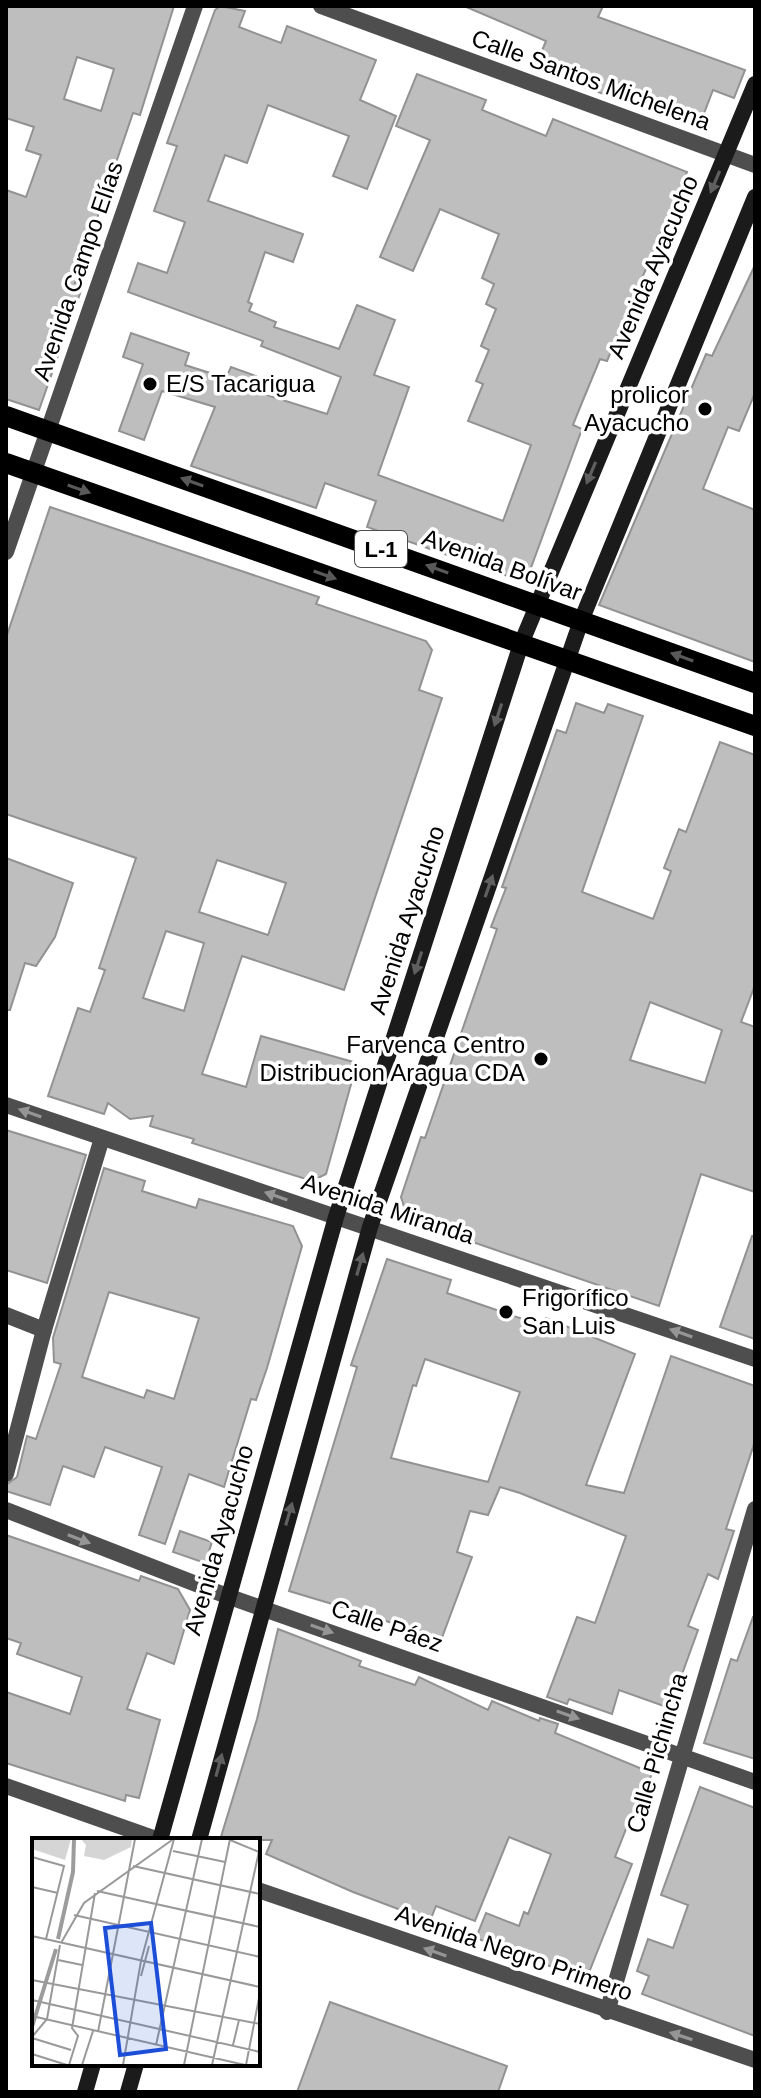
<svg xmlns="http://www.w3.org/2000/svg" width="761" height="2098" font-family="Arial,sans-serif">
<style>
.building{fill:#bebebe;stroke:#929292;stroke-width:2;fill-rule:evenodd}
.lines{fill:none;stroke-linecap:round;stroke-linejoin:round}
.street{stroke:#4e4e4e;stroke-width:16}
.secondary{stroke:#1b1b1b;stroke-width:16}
.primary{stroke:#000;stroke-width:20}
.oneway{fill:#5f5f5f}
.oneway2{fill:#595959}
.oneway3{fill:#959595}
.poi-dot{fill:#000;stroke:#fff;stroke-width:3}
.labels{text-anchor:middle;stroke-width:7;stroke-linejoin:round;paint-order:stroke}
.shield{fill:#fff;stroke:#4c4c4c;stroke-width:2}
.shield-label{font-size:22px;font-weight:bold;fill:#000}
.street-label{font-size:24px;fill:#000;stroke:#fff}
.poi-label{font-size:24px;fill:#000;stroke:#fff;text-anchor:start}
.inset-river{fill:none;stroke:#9c9c9c;stroke-width:4}
.inset-road{fill:none;stroke:#999;stroke-width:2}
.view{fill:#1d4ed8;fill-opacity:0.15;stroke:#1d4ed8;stroke-width:4}
.inset-edge{fill:none;stroke:#000;stroke-width:4}
</style>
<rect width="100%" height="100%" fill="#fff"/>
<g class="building">
<path d="M6,6H174L140,115L133,113L75,283L83,285L39,410L6,399V190L26,197L41,155L26,150L34,127L6,118ZM77,57L114,69L101,111L64,99Z"/>
<polygon points="220,6 245,11 239,27 281,43 287,26 376,60 360,100 396,116 367,189 333,176 349,136 268,105 247,163 225,155 208,201 303,234 293,262 265,252 248,302 252,304 249,311 276,322 274,327 339,349 357,305 395,320 374,375 409,387 378,475 503,521 531,445 468,421 483,384 476,381 489,350 481,346 496,309 486,304 494,284 482,278 499,234 440,209 413,271 380,257 430,140 396,126 417,74 486,100 482,110 546,136 553,119 687,172 607,361 600,359 581,405 573,425 582,429 529,573 519,580 367,527 376,501 325,483 316,508 191,466 215,407 162,391 144,440 119,431 143,364 123,357 131,333 189,353 185,365 226,378 231,367 256,376 251,390 327,414 341,377 261,346 263,341 128,292 138,263 167,273 185,222 154,211 177,146 167,143 215,10"/>
<polygon points="464,6 603,6 598,17 745,70 734,98 713,90 698,129 579,85 583,74 539,58 546,41"/>
<polygon points="755,265 755,393 739,431 728,427 703,489 755,510 755,662 599,605 706,354 712,356"/>
<path d="M50,507L319,597L316,604L426,641L432,650L419,690L442,698L344,990L242,956L202,1074L246,1087L261,1036L357,1063L326,1174L312,1181L192,1143L194,1139L150,1126L153,1116L130,1119L108,1103L104,1114L48,1096L78,1008L90,1012L105,970L99,968L136,858L6,814V638ZM217,860L286,883L268,935L199,912ZM166,931L204,943L184,1011L143,998Z"/>
<path d="M576,703L604,713L608,704L643,716L582,892L653,919L671,871L664,868L679,829L686,832L720,742L755,755V985L741,1022L755,1027V1192L701,1174L659,1306L429,1227L431,1222L406,1213L401,1197L421,1137L425,1138L497,929L491,927L506,888L502,887L557,730L566,733ZM650,1002L722,1030L705,1083L630,1060Z"/>
<polygon points="6,858 73,883 55,937 36,966 25,963 10,1010 6,1010"/>
<polygon points="6,1130 86,1155 47,1283 6,1270"/>
<path d="M104,1168L145,1181L142,1191L196,1208L199,1199L293,1226L302,1246L267,1368L256,1400L251,1399L224,1487L189,1474L165,1544L139,1535L162,1467L105,1447L94,1477L63,1466L50,1505L6,1491V1485L17,1477L27,1436L36,1439L61,1364L54,1362L53,1338ZM109,1292L199,1318L174,1399L147,1390L144,1398L82,1377Z"/>
<polygon points="752,1236 755,1236 755,1339 720,1327"/>
<path d="M387,1259L451,1280L447,1293L543,1326L546,1318L635,1354L586,1485L624,1493L671,1356L755,1386V1441L726,1529L734,1531L718,1579L708,1574L688,1626L698,1630L681,1677L685,1679L675,1710L619,1690L612,1714L569,1699L567,1704L547,1697L577,1617L595,1623L626,1536L520,1493L500,1487L488,1515L470,1511L457,1552L472,1557L440,1643L379,1618L289,1591L357,1367L351,1365ZM425,1359L520,1392L488,1482L391,1458L413,1385L416,1386Z"/>
<polygon points="180,1531 212,1542 205,1563 173,1552"/>
<polygon points="6,1535 139,1581 141,1576 178,1589 190,1610 174,1664 147,1653 127,1709 160,1720 139,1798 126,1795 125,1801 6,1763 6,1692 70,1714 82,1677 17,1654 21,1643 6,1638"/>
<polygon points="753,1617 755,1617 755,1759 704,1743 731,1659 737,1661"/>
<polygon points="278,1629 361,1661 359,1666 415,1685 419,1677 488,1710 492,1701 539,1721 540,1718 558,1724 555,1733 652,1773 636,1816 632,1814 615,1857 632,1864 586,1980 476,1938 486,1913 519,1926 524,1912 528,1914 551,1854 509,1837 475,1921 436,1906 430,1921 353,1892 266,1854 272,1840 220,1840 257,1719"/>
<polygon points="700,1787 755,1808 755,2036 642,1994 649,1976 637,1971 648,1939 673,1948 688,1905 661,1895"/>
<polygon points="330,2002 507,2066 498,2092 297,2092"/>
</g>
<g class="lines">
<g class="street">
<polyline points="321,6 755,165"/>
<polyline points="6,552 195,6"/>
<polyline points="6,1105 755,1359"/>
<polyline points="6,1315 44,1330"/>
<polyline points="6,1474 44,1330 102,1138"/>
<polyline points="6,1510 227,1596 755,1782"/>
<polyline points="6,1786 159,1840"/>
<polyline points="258,1890 755,2060"/>
<polyline points="607,2012 755,1509"/>
</g>
<g class="secondary">
<polyline points="160,1840 336,1217 521,644 755,84"/>
<polyline points="199,1840 370,1227 581,621 755,197"/>
<polyline points="85,2092 93,2064"/>
<polyline points="128,2092 136,2064"/>
</g>
<g class="primary">
<polyline points="6,416 755,683"/>
<polyline points="6,463 755,726"/>
</g>
</g>
<defs><path id="oneway-solid" d="M-6-.8H1V-3.2L6.5 0L1 3.2V.8H-6Z" transform="scale(2)"/></defs>
<g class="oneway">
<use href="#oneway-solid" transform="translate(715 182) rotate(113)"/>
<use href="#oneway-solid" transform="translate(591 473) rotate(113)"/>
<use href="#oneway-solid" transform="translate(498 715) rotate(108)"/>
<use href="#oneway-solid" transform="translate(489 886) rotate(-71)"/>
<use href="#oneway-solid" transform="translate(418 963) rotate(108)"/>
<use href="#oneway-solid" transform="translate(360 1264) rotate(-74)"/>
<use href="#oneway-solid" transform="translate(289 1514) rotate(-74)"/>
<use href="#oneway-solid" transform="translate(219 1765) rotate(-75)"/>
</g>
<g class="oneway2">
<use href="#oneway-solid" transform="translate(192 482) rotate(-160)"/>
<use href="#oneway-solid" transform="translate(79 489) rotate(19)"/>
<use href="#oneway-solid" transform="translate(437 569) rotate(-160)"/>
<use href="#oneway-solid" transform="translate(325 575) rotate(19)"/>
<use href="#oneway-solid" transform="translate(682 657) rotate(-160)"/>
</g>
<g class="oneway3">
<use href="#oneway-solid" transform="translate(30 1113) rotate(-161)"/>
<use href="#oneway-solid" transform="translate(276 1196) rotate(-161)"/>
<use href="#oneway-solid" transform="translate(681 1333) rotate(-161)"/>
<use href="#oneway-solid" transform="translate(79 1539) rotate(21)"/>
<use href="#oneway-solid" transform="translate(322 1629) rotate(19)"/>
<use href="#oneway-solid" transform="translate(568 1715) rotate(19)"/>
<use href="#oneway-solid" transform="translate(435 1952) rotate(-161)"/>
<use href="#oneway-solid" transform="translate(681 2036) rotate(-162)"/>
</g>
<g class="poi-dot">
<circle cx="150" cy="384" r="8"/>
<circle cx="705" cy="409" r="8"/>
<circle cx="541" cy="1059" r="8"/>
<circle cx="506" cy="1312" r="8"/>
</g>
<g class="labels">
<rect class="shield" x="355" y="531" width="52" height="36" rx="6"/>
<g class="shield-label">
<text x="381" y="557">L-1</text>
</g>
<g class="street-label">
<text transform="translate(591 80) rotate(20)" y="8">Calle Santos Michelena</text>
<text transform="translate(653 267) rotate(-67)" y="8">Avenida Ayacucho</text>
<text transform="translate(78 271) rotate(-71)" y="8">Avenida Campo Elías</text>
<text transform="translate(502 565) rotate(20)" y="8">Avenida Bolívar</text>
<text transform="translate(407 920) rotate(-72)" y="8">Avenida Ayacucho</text>
<text transform="translate(388 1209) rotate(18)" y="8">Avenida Miranda</text>
<text transform="translate(219 1540) rotate(-74)" y="8">Avenida Ayacucho</text>
<text transform="translate(387 1626) rotate(19)" y="8">Calle Páez</text>
<text transform="translate(657 1753) rotate(-74)" y="8">Calle Pichincha</text>
<text transform="translate(514 1953) rotate(19)" y="8">Avenida Negro Primero</text>
</g>
<g class="poi-label">
<text x="166" y="392">E/S Tacarigua</text>
<text x="689" y="403" text-anchor="end">prolicor<tspan x="689" dy="28">Ayacucho</tspan></text>
<text x="525" y="1053" text-anchor="end">Farvenca Centro<tspan x="525" dy="28">Distribucion Aragua CDA</tspan></text>
<text x="522" y="1306">Frigorífico<tspan x="522" dy="28">San Luis</tspan></text>
</g>
</g>
<g transform="translate(32 1838)">
<rect width="228" height="228" fill="#fff"/>
<path d="M0,1H39L33,22L0,11ZM49,1H100L99,9L72,22L52,18L54,7Z" fill="#d5d5d5"/>
<path class="inset-river" d="M26,101L41,34L42,1M0,189L24,111"/>
<path class="inset-road" d="M198,2L227,14M141,13L193,24M0,19L32,28L14,101M101,28L228,56M0,49L26,55M65,53L228,89M42,77L228,119M0,98L228,149M29,105L52,65L140,2M26,122L50,127M109,138L117,108M0,142L228,186M0,162L228,214M0,178L213,227M66,194L103,1M0,199L15,181L28,107M0,200L39,212M124,207L170,1M201,207L207,182M0,216L35,227M37,227L46,198L40,190L63,55M50,227L61,193M91,227L109,123L142,1M152,227L198,1M180,227L228,9M214,227L228,155"/>
<path class="view" d="M119,85L134,211L88,217L73,90Z"/>
<rect width="228" height="228" class="inset-edge"/>
</g>
<rect width="761" height="2098" fill="none" stroke="#000000" stroke-width="16"/>
</svg>
